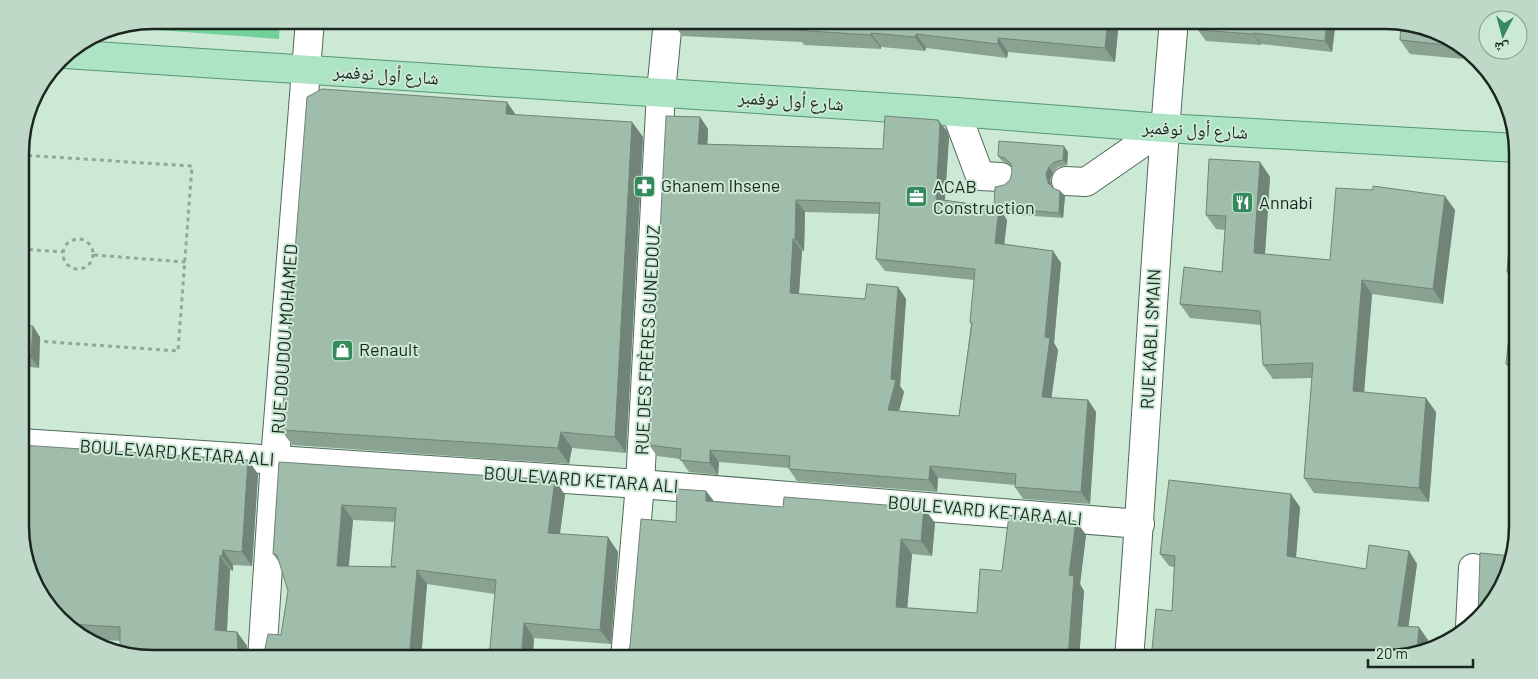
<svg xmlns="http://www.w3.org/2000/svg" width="1538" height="679" font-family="Barlow,'Noto Naskh Arabic',sans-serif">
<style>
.green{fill:#72d19a}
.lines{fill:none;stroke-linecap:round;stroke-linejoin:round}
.minor-casing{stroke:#506a59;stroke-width:30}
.major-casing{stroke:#569670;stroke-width:30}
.path{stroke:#91a899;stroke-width:3;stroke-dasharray:4 4;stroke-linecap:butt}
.minor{stroke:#fff;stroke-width:28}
.major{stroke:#ace4c4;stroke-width:28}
.wall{fill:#8aa292;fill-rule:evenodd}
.shaded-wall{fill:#708477}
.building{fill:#a0bcaa;stroke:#708477;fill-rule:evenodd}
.labels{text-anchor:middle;stroke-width:4;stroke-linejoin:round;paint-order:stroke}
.street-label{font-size:18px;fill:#1b261f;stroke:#cce9d6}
.poi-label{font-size:18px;fill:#1b261f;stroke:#cce9d6;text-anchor:start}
.rim{fill:none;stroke:#1b261f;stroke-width:2.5}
</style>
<rect width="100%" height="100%" fill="#cce9d6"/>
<polygon class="green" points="153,20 280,20 279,39 118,27"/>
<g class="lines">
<defs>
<g id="minor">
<polyline points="956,112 980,176 1001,177"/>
<polyline points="1066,181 1086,182 1164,128"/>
<polyline points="21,443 640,484 1140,524"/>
<polyline points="1470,627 1473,568"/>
<polyline points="262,659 275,460 310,20"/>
<polyline points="625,659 640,484 661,92 668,20"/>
<path d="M1129,659C1146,446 1155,233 1174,20"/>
</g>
<polyline id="major" points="65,54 956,112 1164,128 1517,148"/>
</defs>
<use href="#minor" class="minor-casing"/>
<use href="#major" class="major-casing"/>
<g class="path">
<polyline points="20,155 192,166 178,351 37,341"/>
<circle cx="78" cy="254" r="15"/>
<polyline points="21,249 63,252"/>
<polyline points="94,255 185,262"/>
</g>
<use href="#minor" class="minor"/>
<use href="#major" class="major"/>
</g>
<g class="wall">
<polygon points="468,20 653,20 652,28 566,27"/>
<polygon points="1119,20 1115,62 1008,52 1007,58 926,48 925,51 881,47 881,49 804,45 802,42 682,36 672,21"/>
<polygon points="1336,20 1332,52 1261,44 1261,45 1206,41 1198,30"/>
<polygon points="1436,30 1475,60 1410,54 1400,40"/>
<polygon points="515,115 632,122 643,137 626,453 572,448 569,464 292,445 281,430"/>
<path d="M700,117L708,129L707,144L883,149L938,120L947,131L949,137L945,200L994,207L1004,185L1010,180L1012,172L1011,166L1009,164L1002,161L998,156L1068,152L1067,165L1058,167L1053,173L1050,180L1052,187L1053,188L1060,191L1065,196L1063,218L1003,214L1007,220L1004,244L1053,251L1061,263L1054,343L1058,350L1051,398L1088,400L1096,412L1090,504L1023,499L1015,487V485L938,478L937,492L797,481L789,469V468L719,462L718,475L689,472L680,459L657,456L649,445ZM805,212L879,214L876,259L885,271L974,280L970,322L971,325L959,416L899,411L904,392L900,386L906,299L898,287L865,299L799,294L802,251H804Z"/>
<polygon points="1260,162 1270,177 1265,254 1330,260 1455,210 1443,304 1372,294 1364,392 1436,412 1429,502 1314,493 1304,478 1312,378 1273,379 1263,365 1261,325 1190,318 1180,304 1222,272 1225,230 1216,229 1206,215"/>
<polygon points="1517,210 1517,287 1507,272"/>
<polygon points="21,325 40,337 39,368 21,366"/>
<polygon points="1517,328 1518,379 1516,379 1506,364"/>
<polygon points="248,460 258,474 252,566 233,565 233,571 230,570 227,631 237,632 247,646 248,659 120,641 89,639 48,607"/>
<path d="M279,462L555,480L565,495L560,534L618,552L611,644L534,638L495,594L427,584L421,659H255L258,658L264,653L281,635L288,591L281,565L273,554ZM353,520L395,522L392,567L349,566Z"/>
<polygon points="706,491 714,501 783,507 924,508 935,523 932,556 912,554 907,608 977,613 1002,571 1076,521 1086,535 1080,584 1084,591 1079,659 617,659 627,654 676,522"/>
<polygon points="1300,507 1296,558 1366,569 1409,551 1417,564 1408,626 1428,640 1393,659 1151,659 1172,611 1174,567 1169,566 1160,554"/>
</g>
<g class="shaded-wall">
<polygon points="646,20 653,20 652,28"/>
<polygon points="1108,20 1119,20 1115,62 1105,48"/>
<polygon points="1327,20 1336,20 1332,52 1325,41"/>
<polygon points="871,33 881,47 881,49 871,35"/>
<polygon points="1253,33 1261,44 1261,45 1253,34"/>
<polygon points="916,34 926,48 925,51 915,37"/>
<polygon points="998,38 1008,52 1007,58 998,44"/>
<polygon points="507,102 518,118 506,114"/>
<polygon points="700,117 708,129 707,156 698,144"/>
<polygon points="938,120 947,131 949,137 944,211 936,199"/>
<polygon points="632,122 643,137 626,453 615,437"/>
<polygon points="1064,146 1068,152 1067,165 1063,160"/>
<polygon points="1260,162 1270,177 1264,268 1254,253"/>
<polygon points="1049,167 1053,173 1050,180 1052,189 1048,183 1046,174"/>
<polygon points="1060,191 1065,196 1063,218 1059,213"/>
<polygon points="1445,196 1455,210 1443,304 1433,289"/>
<polygon points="796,200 805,212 804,251 795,239"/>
<polygon points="999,208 1007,220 1003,255 995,243"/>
<polygon points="793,239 802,251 798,305 790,293"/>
<polygon points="1053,251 1061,263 1054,343 1058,350 1050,409 1042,397 1045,337"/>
<polygon points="1362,280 1372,294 1363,406 1353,391"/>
<polygon points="898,287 906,299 900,386 904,392 896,422 888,410"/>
<polygon points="33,326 40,337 39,368 31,357"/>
<polygon points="1426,398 1436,412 1429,502 1419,488"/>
<polygon points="1088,400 1096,412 1090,504 1081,492"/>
<polygon points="561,432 572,448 569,464 558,448"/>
<polygon points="710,450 719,462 718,475 710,463"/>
<polygon points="248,460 258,474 252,566 242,552"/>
<polygon points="930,466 938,478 937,492 929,480"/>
<polygon points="555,480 565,495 558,547 548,533"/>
<polygon points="706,491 717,506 706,501"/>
<polygon points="1291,494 1300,507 1295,569 1287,556"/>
<polygon points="342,505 353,520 347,581 337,566"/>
<polygon points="924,508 935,523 932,556 921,541"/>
<polygon points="1076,521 1086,535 1080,584 1084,591 1079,659 1068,659 1069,575"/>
<polygon points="608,537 618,552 611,644 600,630"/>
<polygon points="901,539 912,554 906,622 896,607"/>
<polygon points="223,550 233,565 233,571 222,556"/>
<polygon points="1409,551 1417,564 1407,638 1398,626"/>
<polygon points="220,556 230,570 226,645 215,630"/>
<polygon points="417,570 427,584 421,659 409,659"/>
<polygon points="524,623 534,638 533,659 521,659"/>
<polygon points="1419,627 1428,640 1427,646 1417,650"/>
<polygon points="237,632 247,646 248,659 243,659 238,651"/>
</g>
<g class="building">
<polygon points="672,20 1108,20 1105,48 998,38 998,44 916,34 915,37 871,33 871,35 794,30 795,28 672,21"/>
<polygon points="1199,20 1327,20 1325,41 1253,33 1253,34 1198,30"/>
<polygon points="1401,23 1436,30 1456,46 1400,40"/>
<polygon points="322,89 507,102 506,114 632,122 615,437 561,432 558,448 281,430 307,97"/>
<path d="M666,116L700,117L698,144L883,149L885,116L938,120L940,125L936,199L999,208L995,243L1053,251L1045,337L1050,338L1042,397L1088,400L1081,492L1015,487L1016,474L930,466L929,480L789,469L790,456L710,450V463L680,460L681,449L649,445ZM796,200L880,203L876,259L975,269L970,322L972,323L959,416L888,410L896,380L891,379L898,287L867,284L865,299L790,293L793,239H795Z"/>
<polygon points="999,141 1064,146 1063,160 1054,162 1049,167 1046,174 1048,183 1053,188 1060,191 1059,213 998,208 994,207 995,187 1004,185 1010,180 1012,172 1011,164 1005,158 998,156"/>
<polygon points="1209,159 1260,162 1254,253 1330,260 1336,188 1373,190 1373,186 1445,196 1433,289 1362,280 1353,391 1426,398 1419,488 1304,478 1313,363 1263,365 1260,311 1180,304 1184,267 1222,272 1226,216 1206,215"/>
<polygon points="1512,209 1517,210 1517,273 1507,272"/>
<polygon points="21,325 33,326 31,357 21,356"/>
<polygon points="1510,327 1517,328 1518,365 1506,364"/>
<polygon points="21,445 248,460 242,552 223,550 222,556 220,556 215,630 237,632 238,651 243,657 248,659 153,659 120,653 120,627 69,624 48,607 21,544"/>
<path d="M279,462L555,480L548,533L608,537L600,630L524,623L521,659H489L496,580L417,570L409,659H255L258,658L264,653L268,634L281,635L288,591L277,555L273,554ZM342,505L396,508L391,566L396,567L337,566Z"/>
<polygon points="1169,480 1291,494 1287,556 1366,569 1369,545 1409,551 1398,626 1419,627 1417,650 1393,659 1211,659 1202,658 1202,659 1151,659 1156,609 1172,611 1175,556 1160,554"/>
<polygon points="677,489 706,491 706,501 783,507 784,497 924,508 921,541 901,539 896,607 977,613 980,569 1002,571 1009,515 1076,521 1069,575 1074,576 1068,659 617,659 627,654 630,646 641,519 676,522"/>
<polygon points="1480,553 1512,556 1508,577 1478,616"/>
</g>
<defs>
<symbol id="pharmacy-square" viewBox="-11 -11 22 22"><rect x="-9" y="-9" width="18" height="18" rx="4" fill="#358a5d" stroke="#cce9d6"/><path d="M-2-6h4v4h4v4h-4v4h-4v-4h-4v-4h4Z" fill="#fff"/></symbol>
<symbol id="office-square" viewBox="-11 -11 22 22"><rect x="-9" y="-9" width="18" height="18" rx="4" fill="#358a5d" stroke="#cce9d6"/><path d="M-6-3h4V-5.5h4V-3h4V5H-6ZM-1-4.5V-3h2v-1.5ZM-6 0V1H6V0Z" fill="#fff"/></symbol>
<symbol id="restaurant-square" viewBox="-11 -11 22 22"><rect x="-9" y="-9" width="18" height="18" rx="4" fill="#358a5d" stroke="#cce9d6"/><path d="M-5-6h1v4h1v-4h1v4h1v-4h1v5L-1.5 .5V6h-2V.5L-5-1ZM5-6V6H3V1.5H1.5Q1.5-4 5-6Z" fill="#fff"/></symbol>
<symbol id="shop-square" viewBox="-11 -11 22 22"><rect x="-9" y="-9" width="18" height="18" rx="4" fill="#358a5d" stroke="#cce9d6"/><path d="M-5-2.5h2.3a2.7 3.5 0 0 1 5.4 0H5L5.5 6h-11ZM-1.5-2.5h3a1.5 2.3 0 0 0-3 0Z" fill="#fff"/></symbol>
</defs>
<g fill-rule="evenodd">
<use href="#pharmacy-square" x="632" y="174" width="25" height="25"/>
<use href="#office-square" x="904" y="184" width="25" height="25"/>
<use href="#restaurant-square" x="1230" y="190" width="25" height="25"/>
<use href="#shop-square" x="330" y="338" width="25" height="25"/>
</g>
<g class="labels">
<g class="street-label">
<text transform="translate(386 75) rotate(4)" y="6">شارع أول نوفمبر</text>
<text transform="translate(791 101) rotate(4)" y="6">شارع أول نوفمبر</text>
<text transform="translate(1195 130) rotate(3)" y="6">شارع أول نوفمبر</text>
<text transform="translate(285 339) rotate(-86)" y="6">RUE DOUDOU MOHAMED</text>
<text transform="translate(1151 339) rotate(-87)" y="6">RUE KABLI SMAIN</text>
<text transform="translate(648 340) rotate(-87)" y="6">RUE DES FRÈRES GUNEDOUZ</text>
<text transform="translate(177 453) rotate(4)" y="6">BOULEVARD KETARA ALI</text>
<text transform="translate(581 480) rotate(4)" y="6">BOULEVARD KETARA ALI</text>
<text transform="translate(985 511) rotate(5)" y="6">BOULEVARD KETARA ALI</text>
</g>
<g class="poi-label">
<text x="661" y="192">Ghanem Ihsene</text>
<text x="933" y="193">ACAB<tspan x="933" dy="21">Construction</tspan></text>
<text x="1259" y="209">Annabi</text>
<text x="359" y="356">Renault</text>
</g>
</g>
<path d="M0 0H1538V679H0ZM153 29H1385A124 124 0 0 1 1509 153V526A124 124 0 0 1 1385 650H153A124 124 0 0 1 29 526V153A124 124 0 0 1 153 29Z" fill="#bed9c7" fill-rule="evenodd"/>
<path class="rim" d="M153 29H1385A124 124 0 0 1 1509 153V526A124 124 0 0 1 1385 650H153A124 124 0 0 1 29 526V153A124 124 0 0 1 153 29Z"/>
<g transform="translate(1503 35) rotate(186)"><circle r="24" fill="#cce9d6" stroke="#859b8d"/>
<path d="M0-4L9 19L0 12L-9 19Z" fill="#358a5d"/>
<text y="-8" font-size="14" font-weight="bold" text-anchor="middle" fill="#1b261f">ش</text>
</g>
<path d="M1368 659v8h105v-8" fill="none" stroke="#1b261f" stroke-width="2.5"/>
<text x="1376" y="659" font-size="15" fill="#1b261f" stroke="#cce9d6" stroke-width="4" paint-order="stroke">20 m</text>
</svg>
